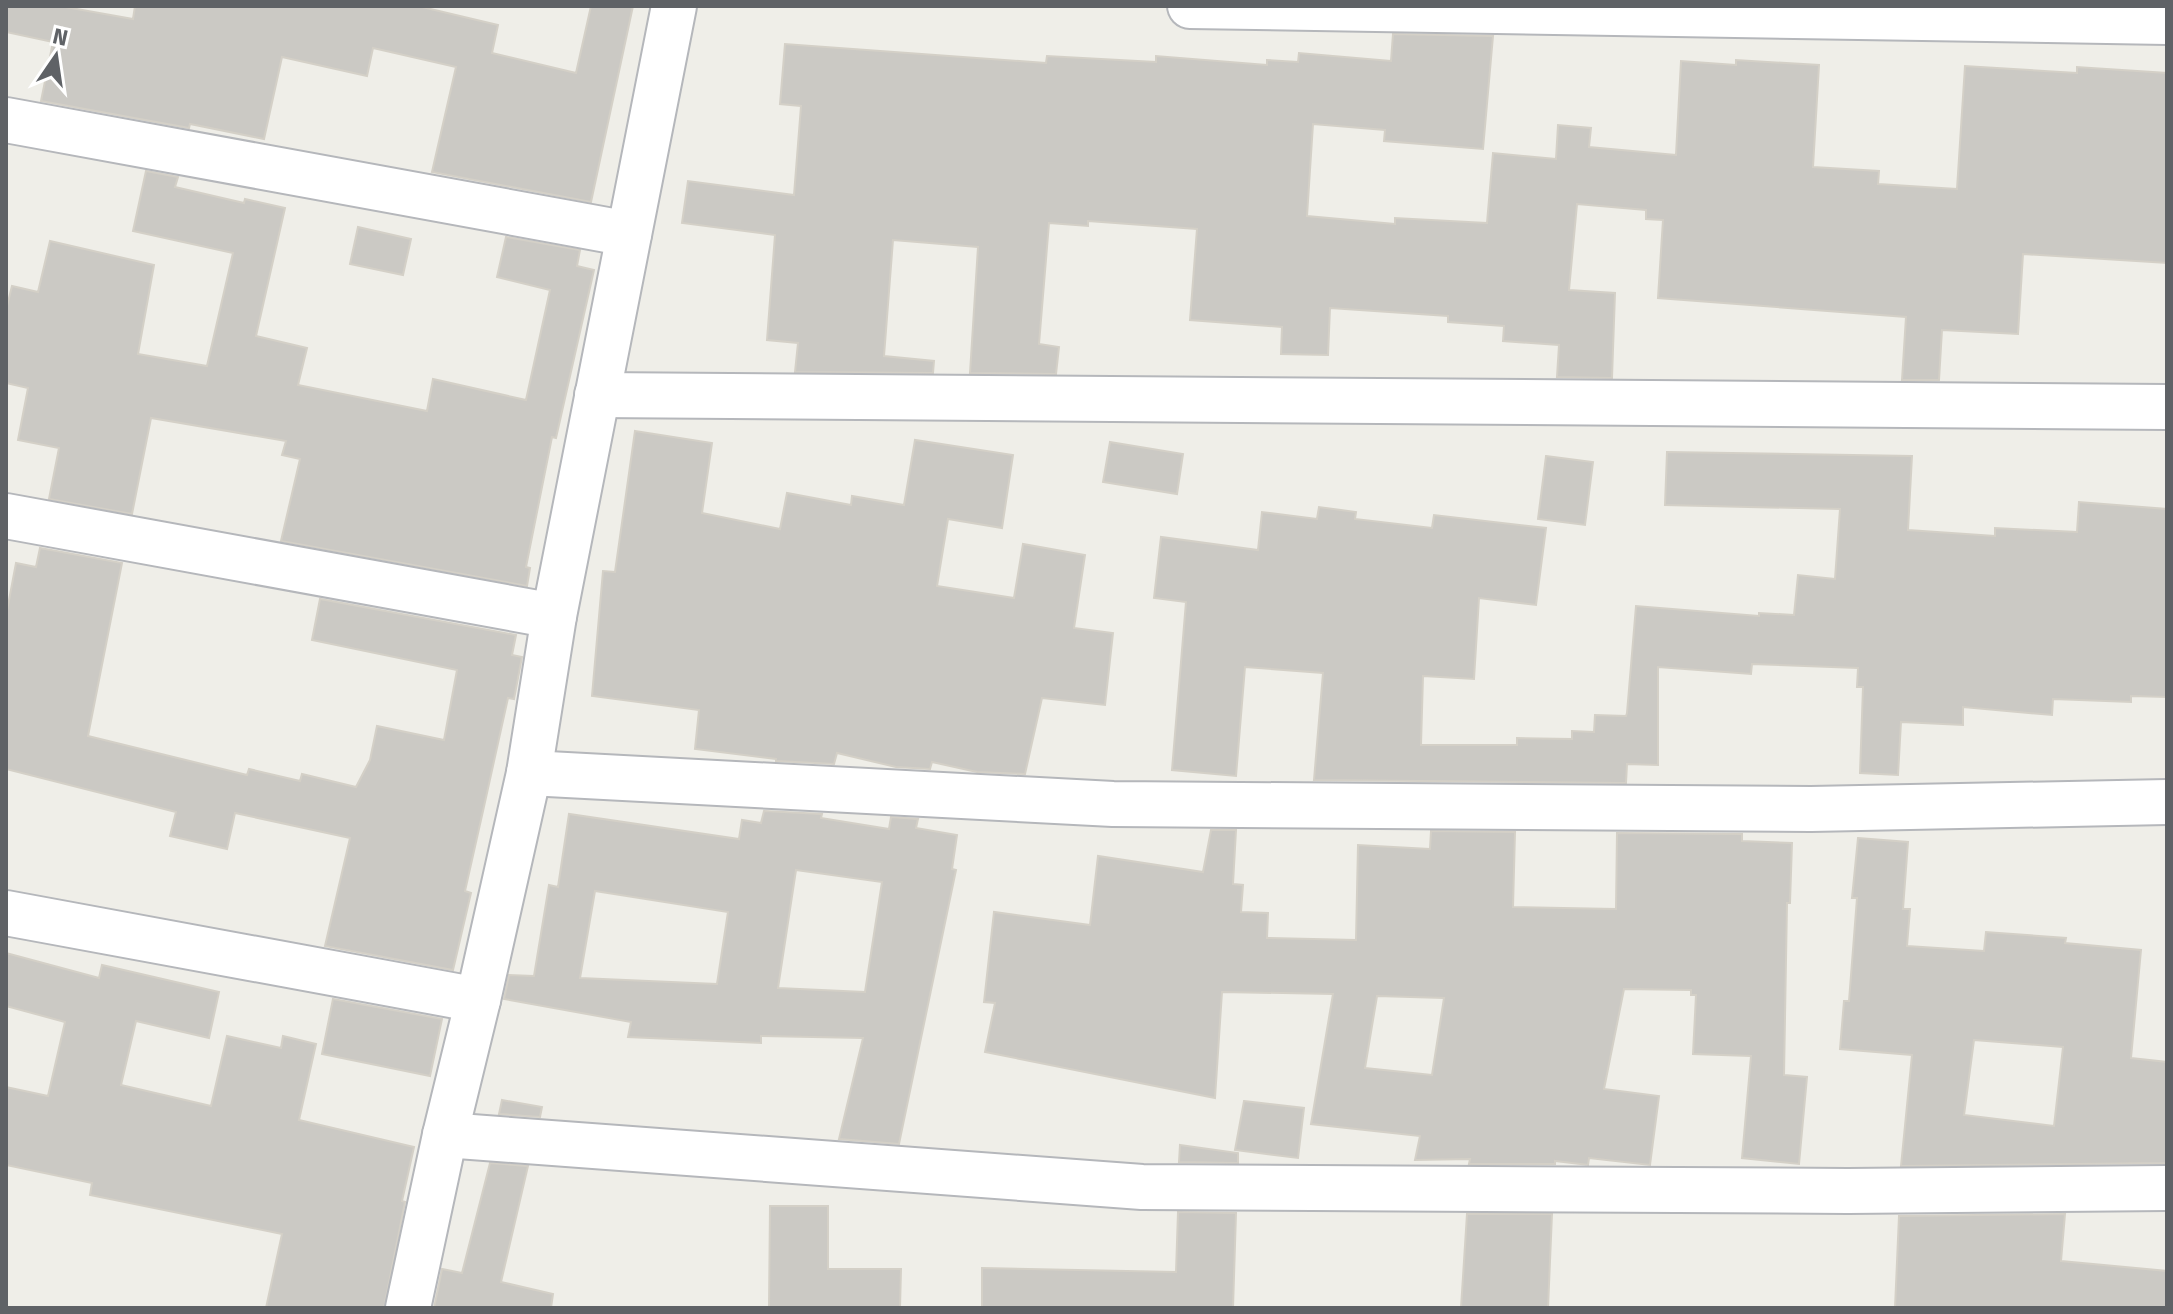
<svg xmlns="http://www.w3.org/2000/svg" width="2173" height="1314" font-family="'Fira Sans',sans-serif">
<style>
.building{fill:#cbc9c4;stroke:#d4d0c7;stroke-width:2;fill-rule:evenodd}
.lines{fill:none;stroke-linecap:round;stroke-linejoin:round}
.minor-casing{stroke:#b5b7bb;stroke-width:48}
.minor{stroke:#fff;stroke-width:44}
</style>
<rect width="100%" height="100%" fill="#efeee8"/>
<g class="building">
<polygon points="6,6 60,6 133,19 135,6 418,6 498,25 492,53 576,73 591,6 633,6 591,202 432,172 456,67 373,48 367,76 282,57 264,139 190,124 189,128 41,101 53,42 6,32"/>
<polygon points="1393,34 1493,36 1483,149 1384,141 1385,130 1313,124 1307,216 1395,224 1395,218 1487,223 1493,153 1556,159 1558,125 1591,128 1589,147 1676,155 1681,61 1736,65 1736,60 1819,65 1813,167 1879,171 1878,184 1957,189 1965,66 2077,73 2077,67 2167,73 2167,263 2023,254 2018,334 1942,330 1939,380 1902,380 1906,317 1658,298 1663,220 1646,219 1646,210 1577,204 1569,290 1615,293 1612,378 1557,377 1559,345 1503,341 1504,326 1448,322 1448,316 1330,308 1328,355 1281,354 1282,327 1190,320 1197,229 1088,221 1088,226 1049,223 1039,344 1059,347 1056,374 970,373 978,247 893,240 884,356 934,361 933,373 795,372 798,343 767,340 775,235 682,223 688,181 794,195 801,106 780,104 785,44 1046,63 1047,56 1156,62 1156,56 1267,65 1267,60 1298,62 1299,53 1391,61"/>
<polygon points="146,171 178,177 175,187 244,203 245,199 285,208 256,336 307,348 298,385 427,411 433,379 526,400 550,290 497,277 506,237 580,250 577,266 594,270 556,438 552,437 526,567 530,568 527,586 281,541 300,459 282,455 286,441 151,418 132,514 49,499 59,448 18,440 28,388 6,383 6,310 12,286 38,292 50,241 154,265 138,354 207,366 233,253 133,231"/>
<polygon points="358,227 411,239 403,275 350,264"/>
<polygon points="635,431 712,443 702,513 780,529 787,493 851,505 852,496 904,505 915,440 1013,455 1002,528 948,519 937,586 1014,598 1023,544 1085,555 1074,628 1113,633 1105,705 1042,698 1025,774 977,772 932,762 930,769 896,767 837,753 834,764 776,761 776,759 695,749 699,710 592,696 603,571 615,572"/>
<polygon points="1110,442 1183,454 1177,494 1103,482"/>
<polygon points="1667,452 1912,456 1908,530 1995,536 1995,528 2077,532 2079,502 2167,509 2167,697 2131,696 2131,702 2053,699 2052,715 1963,707 1963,725 1901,722 1898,775 1860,773 1863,687 1857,687 1858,668 1752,664 1751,674 1658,667 1658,765 1627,764 1626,783 1314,780 1323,673 1245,667 1236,776 1172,770 1186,602 1154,598 1161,537 1258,550 1262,512 1317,519 1319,507 1356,512 1355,519 1432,528 1434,515 1546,528 1536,605 1479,598 1474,679 1423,676 1421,745 1517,745 1517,738 1572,739 1572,731 1594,732 1595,715 1626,716 1627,713 1636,606 1759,616 1759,613 1794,615 1798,575 1835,579 1840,509 1665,505"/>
<polygon points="1546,456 1593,462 1585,525 1538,519"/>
<polygon points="40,548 122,563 88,736 247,775 249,769 300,781 302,774 356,787 370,760 377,726 444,740 457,670 312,640 320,599 516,635 512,655 522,657 514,699 508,698 483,811 465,891 471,893 453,970 325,946 350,838 235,813 227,849 170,836 176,812 6,769 6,616 16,563 36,567"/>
<path d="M764,811L822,814L821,818L889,829L891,817L918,819L916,828L957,835L952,869L956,870L899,1144L839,1139L863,1038L761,1036V1043L628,1037L631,1022L504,999L509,975L534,976L549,885L558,887L569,814L739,839L742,820L761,823ZM796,870L882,882L865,992L778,988ZM595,891L728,912L717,984L580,978Z"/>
<path d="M1211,830H1236L1233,884L1243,885L1241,912L1268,913L1267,938L1356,940L1358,845L1430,849L1431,831L1515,832L1513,907L1616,909L1617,833L1742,834V841L1792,843L1790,903H1787L1784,1075L1807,1077L1799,1164L1742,1158L1751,1056L1693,1054L1696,995H1691V990L1624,989L1604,1089L1659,1096L1650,1165L1589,1158L1588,1165L1555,1161V1164H1469L1470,1159L1415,1160L1420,1136L1311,1124L1333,994L1222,992L1215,1098L985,1052L995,1003L984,1002L994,912L1090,925L1098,856L1203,872ZM1377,996L1444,998L1432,1075L1365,1068Z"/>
<path d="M1858,838L1908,842L1903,909H1910L1907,946L1984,951L1986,932L2066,938L2065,943L2141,950L2131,1058L2167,1062V1163L1901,1166L1912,1055L1840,1049L1844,1001H1849L1857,898H1852ZM1974,1040L2063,1047L2054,1126L1964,1115Z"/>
<polygon points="6,953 99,978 102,965 219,992 209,1038 136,1021 121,1085 211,1106 227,1036 281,1048 283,1036 316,1044 299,1120 414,1147 402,1201 405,1202 384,1308 266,1308 282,1234 90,1195 92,1183 6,1165 6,1087 48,1096 65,1022 6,1006"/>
<polygon points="333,999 442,1019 430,1076 322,1054"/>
<polygon points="502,1100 542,1107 540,1117 499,1114"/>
<polygon points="1244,1101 1304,1108 1298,1158 1235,1150"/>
<polygon points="1180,1145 1238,1153 1238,1163 1179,1162"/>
<polygon points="490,1163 528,1166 501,1282 553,1294 551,1308 434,1308 442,1269 462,1273"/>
<polygon points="770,1206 828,1206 828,1269 901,1269 900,1308 769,1308"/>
<polygon points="1178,1212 1236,1213 1233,1308 982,1308 982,1268 1176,1272"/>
<polygon points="1467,1214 1552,1214 1548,1308 1461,1308"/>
<polygon points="2065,1214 2061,1261 2167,1271 2167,1308 1895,1308 1899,1216"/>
</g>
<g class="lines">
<defs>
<g id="minor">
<polyline points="1190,6 2167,22"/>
<polyline points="6,120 629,234"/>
<polyline points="597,395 2167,407"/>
<polyline points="6,516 554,616"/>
<polyline points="529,773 1113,804 1811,809 2167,802"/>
<polyline points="6,913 478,1000"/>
<polyline points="445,1135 1142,1187 1848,1191 2167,1188"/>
<polyline points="408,1308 445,1135 478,1000 529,773 554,616 674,6"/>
</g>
</defs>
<use href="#minor" class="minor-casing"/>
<use href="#minor" class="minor"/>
</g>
<rect width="2173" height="1314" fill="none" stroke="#5f6266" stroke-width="16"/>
<g transform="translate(56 56) rotate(13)" stroke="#ffffff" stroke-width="6" paint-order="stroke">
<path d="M0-6L14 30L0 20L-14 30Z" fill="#5f6266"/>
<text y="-12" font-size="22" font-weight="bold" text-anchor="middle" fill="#5f6266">N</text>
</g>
</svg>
